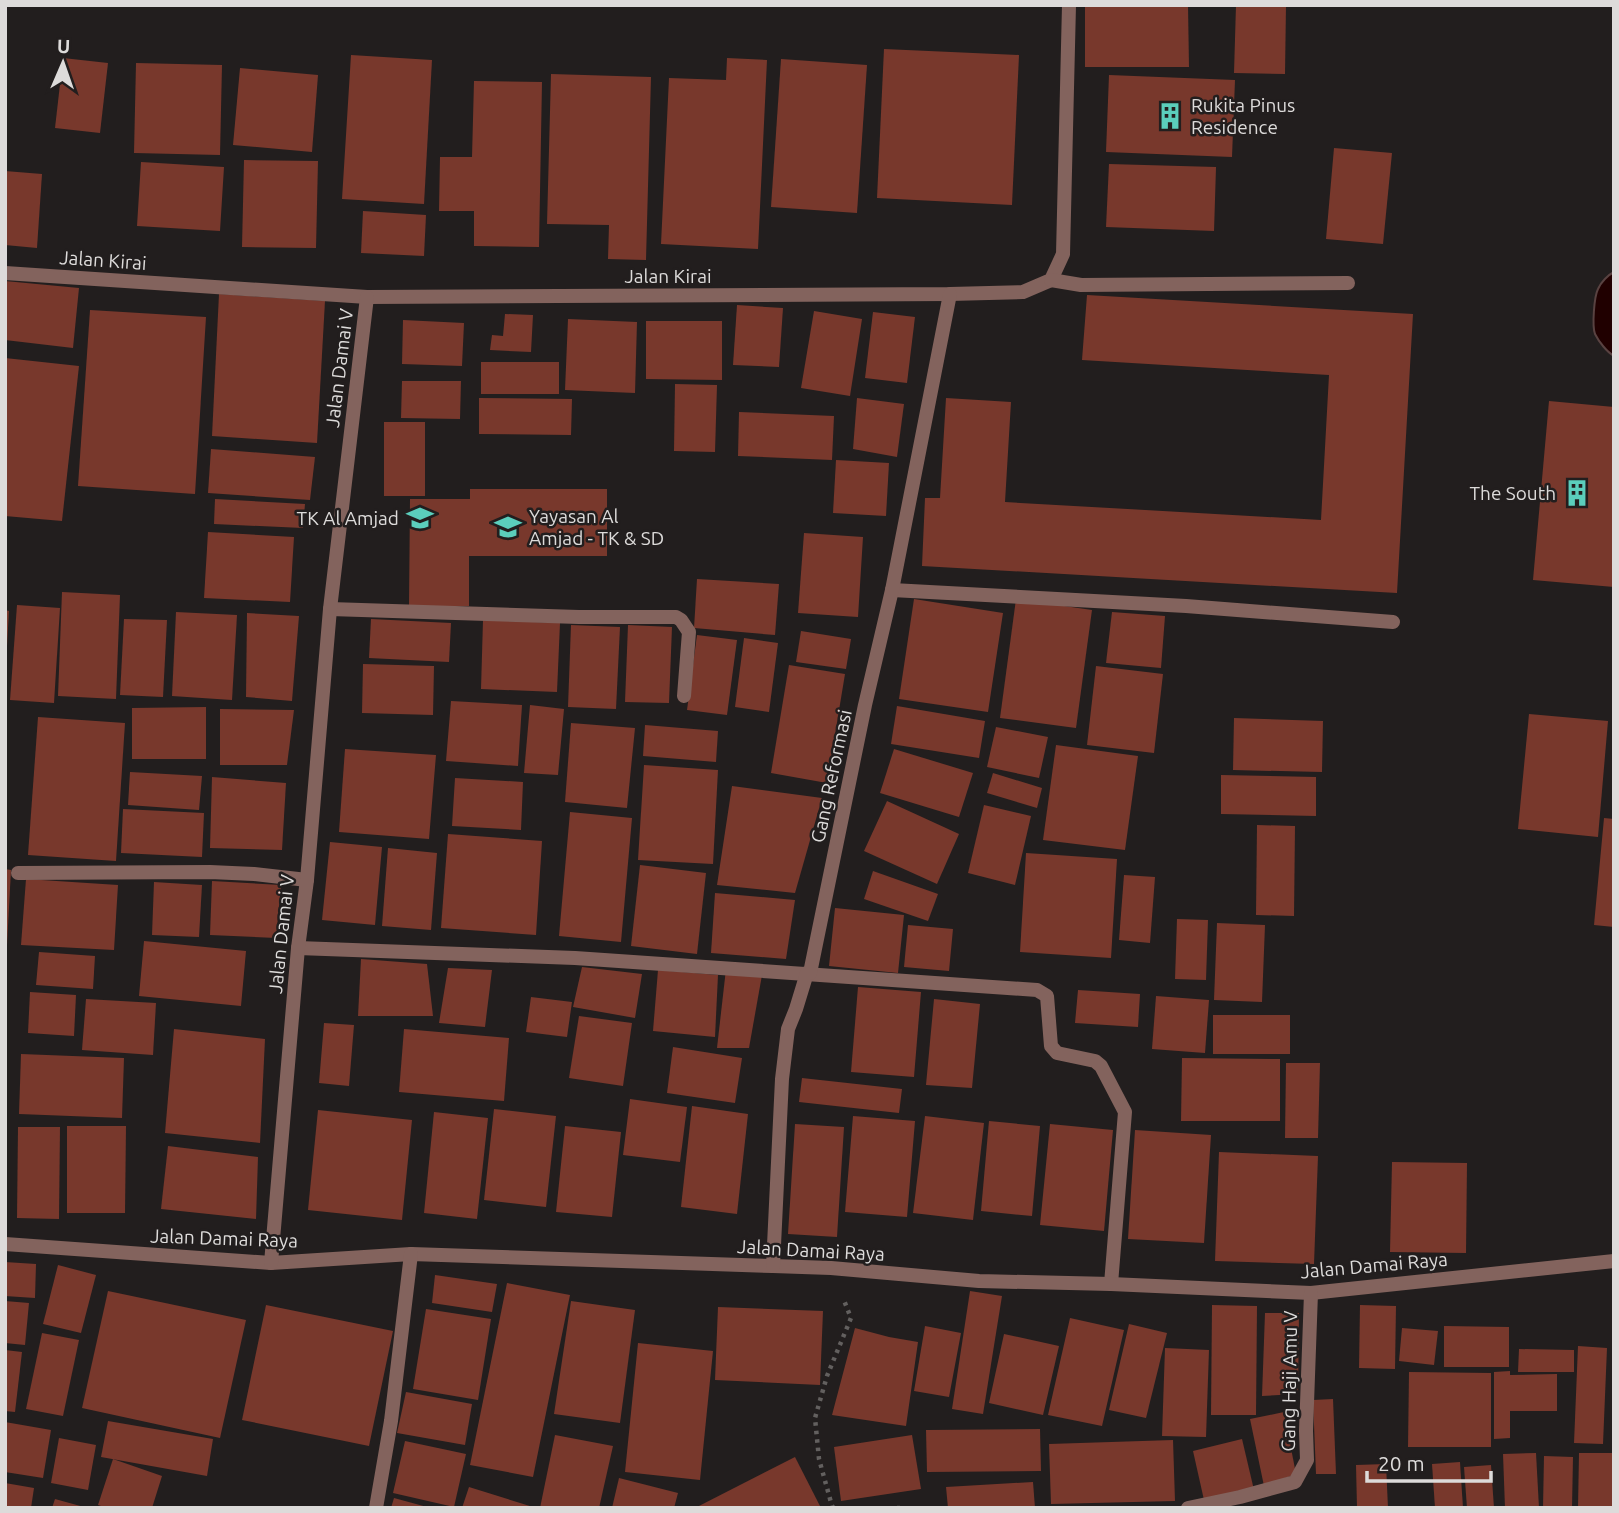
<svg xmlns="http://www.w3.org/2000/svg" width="1619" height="1513" font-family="Ubuntu,sans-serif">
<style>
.water{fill:#200000;stroke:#594241;stroke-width:2}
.building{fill:#78382c}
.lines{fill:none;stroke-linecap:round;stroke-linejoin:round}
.path{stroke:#63605f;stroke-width:4.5;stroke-dasharray:3.5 5;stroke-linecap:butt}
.street{stroke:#83635d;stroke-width:14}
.labels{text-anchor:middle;stroke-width:5;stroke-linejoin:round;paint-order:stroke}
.poi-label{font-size:19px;fill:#dddbda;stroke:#221e1e;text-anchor:start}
.street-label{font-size:19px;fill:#dddbda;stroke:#221e1e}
</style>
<rect width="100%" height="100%" fill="#221e1e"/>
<path class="water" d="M1614,272V356C1607,352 1599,342 1595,334C1592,326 1594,297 1598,289C1601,282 1608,275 1614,272Z"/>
<g class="building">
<polygon points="1085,5 1188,5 1189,67 1085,67"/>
<polygon points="1236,5 1286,5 1285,74 1234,73"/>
<polygon points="884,49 1019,55 1012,205 877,198"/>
<polygon points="351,55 432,60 424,204 342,199"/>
<polygon points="63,58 108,63 100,133 55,128"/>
<polygon points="727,58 767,60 758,249 661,244 669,78 726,80"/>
<polygon points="781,59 867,65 857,213 771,207"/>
<polygon points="136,63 222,65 220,155 134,153"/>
<polygon points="240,68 318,75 312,152 233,145"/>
<polygon points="551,74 651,77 646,260 608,259 609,225 547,224"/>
<polygon points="1109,75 1235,80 1232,157 1106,152"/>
<polygon points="474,81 542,82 539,247 474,246 474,211 439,211 440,157 472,157"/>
<polygon points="1334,148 1392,153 1383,244 1326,239"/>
<polygon points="244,160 318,161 316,248 242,247"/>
<polygon points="141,162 224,167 220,231 137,226"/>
<polygon points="1109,164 1216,167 1214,231 1106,227"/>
<polygon points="5,171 42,174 37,248 5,245"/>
<polygon points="363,211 426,215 424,256 361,253"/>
<polygon points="5,281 79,288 73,348 5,340"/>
<polygon points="219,294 325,301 317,443 212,436"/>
<polygon points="1087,295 1413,314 1397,593 922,566 925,498 940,498 946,398 1011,402 1005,502 1321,520 1329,375 1082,360"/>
<polygon points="737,305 783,308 779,367 733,365"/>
<polygon points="90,310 206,317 195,494 78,486"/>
<polygon points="814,311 862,319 850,396 801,388"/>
<polygon points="873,312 915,317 907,383 865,378"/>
<polygon points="505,314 533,315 531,352 490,350 492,335 503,336"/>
<polygon points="568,319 637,322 635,393 565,390"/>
<polygon points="403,320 464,323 462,366 402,364"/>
<polygon points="646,321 722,321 722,380 646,379"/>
<polygon points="5,358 79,366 62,521 5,516"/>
<rect x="481" y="362" width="78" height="32"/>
<polygon points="402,381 461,381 460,419 401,418"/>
<polygon points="675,384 717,385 715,452 674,451"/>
<polygon points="479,398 572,399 571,435 479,434"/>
<polygon points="857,398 904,404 897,457 853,449"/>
<polygon points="1549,401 1614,407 1614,587 1533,580"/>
<polygon points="739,412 834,416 832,460 738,456"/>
<rect x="384" y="422" width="41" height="74"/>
<polygon points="211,449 315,457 310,500 208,493"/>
<polygon points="836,460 889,463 886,516 833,513"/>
<polygon points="470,489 607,489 607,556 469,556 469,606 409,606 410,499 470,499"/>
<polygon points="215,499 305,504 303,528 214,524"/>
<polygon points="208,532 294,537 290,602 204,598"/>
<polygon points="804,533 863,537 858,617 798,613"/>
<polygon points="697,579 779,584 775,635 694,628"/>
<polygon points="62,592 120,595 116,699 58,696"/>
<polygon points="914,599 1003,613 988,712 899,699"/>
<polygon points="1016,599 1092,610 1076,728 1000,718"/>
<polygon points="17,605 60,608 54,703 10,700"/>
<polygon points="5,610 9,611 7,646 5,646"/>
<polygon points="176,612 237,615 232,700 172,696"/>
<polygon points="1112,612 1165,616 1161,668 1106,663"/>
<polygon points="247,613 299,616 292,701 246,697"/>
<polygon points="124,619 167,620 163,697 120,695"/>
<polygon points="371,619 451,623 449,662 369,658"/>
<polygon points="483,620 560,623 557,692 481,689"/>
<polygon points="571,625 620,627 616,709 568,707"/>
<polygon points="628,625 672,627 669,703 625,702"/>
<polygon points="801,631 851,639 846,669 796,662"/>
<polygon points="697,635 737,640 727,715 687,710"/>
<polygon points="744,638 778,643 769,712 735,707"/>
<polygon points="363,664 434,666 433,715 362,713"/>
<polygon points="789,665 845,674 827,783 771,773"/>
<polygon points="1096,666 1163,674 1154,753 1087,745"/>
<polygon points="451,701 522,705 518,766 446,761"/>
<polygon points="530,705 564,709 558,775 524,773"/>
<polygon points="897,706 985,721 979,758 891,744"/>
<polygon points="206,707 206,759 132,759 132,708"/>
<polygon points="220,709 294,710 287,765 220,765"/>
<polygon points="1529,714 1608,721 1598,837 1518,829"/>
<polygon points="38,717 125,723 116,861 28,855"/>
<polygon points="1234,718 1323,721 1322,772 1233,770"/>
<polygon points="571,723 635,728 627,808 565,802"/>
<polygon points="645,725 718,731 716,762 643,756"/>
<polygon points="996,727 1048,737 1039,778 987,767"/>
<polygon points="1056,745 1138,756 1125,850 1043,840"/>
<polygon points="345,749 436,755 429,839 339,832"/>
<polygon points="894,749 973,773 959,817 880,793"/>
<polygon points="644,765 718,770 713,864 638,860"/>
<polygon points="130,772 202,776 199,810 128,805"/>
<polygon points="993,773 1042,788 1037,808 987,793"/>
<polygon points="1221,775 1316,777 1316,816 1221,814"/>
<polygon points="212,777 286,783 282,850 210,848"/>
<polygon points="455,778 523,782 521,830 452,826"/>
<polygon points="732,786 822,798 795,893 717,885"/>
<polygon points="887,801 959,834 937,884 864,851"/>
<polygon points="984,805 1031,816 1015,885 968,873"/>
<polygon points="123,809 204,813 202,857 121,853"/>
<polygon points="570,812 632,818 621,942 559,936"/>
<polygon points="1604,818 1614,819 1614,927 1594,925"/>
<polygon points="1257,825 1295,826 1294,916 1256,915"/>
<polygon points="448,834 542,841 536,935 441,928"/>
<polygon points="330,842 382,847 375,925 322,920"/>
<polygon points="388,848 437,853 431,930 382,926"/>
<polygon points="1026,853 1117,859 1111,958 1020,952"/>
<polygon points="640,865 706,873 697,954 631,946"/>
<polygon points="5,869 11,870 7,945 5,945"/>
<polygon points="873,871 938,894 928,921 864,899"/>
<polygon points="1124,875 1155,877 1150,943 1119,940"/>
<polygon points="26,879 118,885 114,950 21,945"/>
<polygon points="212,881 281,885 276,938 210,935"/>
<polygon points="154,882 202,885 199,937 152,935"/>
<polygon points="715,893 795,900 786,959 711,953"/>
<polygon points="835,908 904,915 898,973 829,966"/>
<polygon points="1177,919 1208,920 1206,980 1175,979"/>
<polygon points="1217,923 1265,925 1262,1002 1214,1000"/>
<polygon points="908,925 953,929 949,971 904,967"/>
<polygon points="144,941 246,951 241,1006 139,996"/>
<polygon points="39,952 95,956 93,989 36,985"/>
<polygon points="361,959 427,964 433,1016 358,1016"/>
<polygon points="582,967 642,974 635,1018 573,1007"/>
<polygon points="448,968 492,970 485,1027 439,1023"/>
<polygon points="726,969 762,975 749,1048 717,1048"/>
<polygon points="658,970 718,975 715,1037 653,1031"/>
<polygon points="858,987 921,992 914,1077 851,1072"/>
<polygon points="1078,990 1140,994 1138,1027 1075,1023"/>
<polygon points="30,992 76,995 74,1036 28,1033"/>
<polygon points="1156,996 1209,1000 1205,1053 1152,1049"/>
<polygon points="531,997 572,1002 567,1037 526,1032"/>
<polygon points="86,999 156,1003 153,1055 82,1050"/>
<polygon points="934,999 980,1004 972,1088 926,1085"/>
<rect x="1213" y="1015" width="77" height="39"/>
<polygon points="579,1016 632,1023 623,1086 569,1078"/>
<polygon points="324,1023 354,1025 349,1086 319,1083"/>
<polygon points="174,1029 265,1039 260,1143 165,1133"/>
<polygon points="404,1029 509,1038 504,1101 399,1092"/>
<polygon points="673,1047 742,1058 735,1103 667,1093"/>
<polygon points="21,1054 124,1058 122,1118 19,1114"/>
<polygon points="1182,1058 1280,1059 1280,1121 1181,1121"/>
<polygon points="1286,1063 1320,1063 1318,1138 1285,1138"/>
<polygon points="802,1078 902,1089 899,1113 799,1102"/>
<polygon points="630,1099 687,1107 680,1162 623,1155"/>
<polygon points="692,1106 748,1114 737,1214 681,1207"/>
<polygon points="494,1109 556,1116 546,1207 484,1200"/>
<polygon points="318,1110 412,1120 402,1220 308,1210"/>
<polygon points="434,1112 488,1118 477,1219 424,1213"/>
<polygon points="853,1116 915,1121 907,1217 845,1212"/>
<polygon points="925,1116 984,1123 973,1220 913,1213"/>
<polygon points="989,1121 1040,1126 1032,1216 981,1211"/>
<polygon points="795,1124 844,1127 837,1237 788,1234"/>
<polygon points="1050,1124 1113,1130 1104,1231 1040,1225"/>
<polygon points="67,1126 126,1126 125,1213 67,1213"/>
<polygon points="565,1126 621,1132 612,1217 556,1212"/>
<polygon points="18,1127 60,1127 59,1219 17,1218"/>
<polygon points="1135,1130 1211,1135 1204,1243 1128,1239"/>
<polygon points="168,1146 258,1157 256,1219 161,1209"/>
<polygon points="1219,1152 1318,1156 1314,1264 1215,1261"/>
<polygon points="1392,1162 1467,1163 1466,1253 1390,1252"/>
<polygon points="5,1262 36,1264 35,1298 5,1296"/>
<polygon points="58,1265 96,1275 81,1333 43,1324"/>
<polygon points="435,1275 497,1284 492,1312 432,1303"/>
<polygon points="507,1283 570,1295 533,1477 470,1465"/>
<polygon points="108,1291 246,1320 220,1438 82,1408"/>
<polygon points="970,1291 1002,1296 983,1414 952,1409"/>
<polygon points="5,1301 29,1303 25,1345 5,1343"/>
<polygon points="571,1301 635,1310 620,1423 554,1414"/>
<polygon points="266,1305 393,1331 369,1446 242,1420"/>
<polygon points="1212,1305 1257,1306 1256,1415 1211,1415"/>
<polygon points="1360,1305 1396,1306 1395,1369 1359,1368"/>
<polygon points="718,1307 823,1311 820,1385 715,1380"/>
<polygon points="426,1309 491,1319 478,1400 413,1389"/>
<polygon points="1265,1313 1299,1313 1298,1394 1262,1396"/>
<polygon points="1070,1318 1124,1330 1102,1426 1048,1415"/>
<polygon points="1129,1324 1167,1333 1146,1418 1109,1410"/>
<polygon points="925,1326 961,1333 949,1397 914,1391"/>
<polygon points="1444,1326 1509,1327 1509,1367 1444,1367"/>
<polygon points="855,1328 889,1337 918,1342 906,1426 832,1415"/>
<polygon points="1402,1328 1438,1331 1434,1365 1399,1361"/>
<polygon points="42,1333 79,1340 63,1416 26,1409"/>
<polygon points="1004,1334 1059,1346 1043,1415 989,1403"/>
<polygon points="638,1343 713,1351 700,1480 625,1472"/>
<polygon points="1578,1346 1607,1348 1603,1444 1574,1443"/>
<polygon points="1165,1348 1209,1350 1206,1437 1162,1436"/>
<polygon points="1519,1349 1574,1350 1574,1372 1518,1372"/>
<polygon points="5,1350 22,1352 15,1412 5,1411"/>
<polygon points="1510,1371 1510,1375 1557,1374 1557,1411 1510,1411 1510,1438 1494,1439 1494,1372"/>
<polygon points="1409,1372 1491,1373 1491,1447 1408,1447"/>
<polygon points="406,1392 472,1404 465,1445 397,1433"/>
<polygon points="1333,1399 1336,1474 1316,1474 1313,1400"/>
<polygon points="1284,1412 1296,1474 1264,1486 1250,1419"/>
<polygon points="108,1421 213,1439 207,1476 101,1457"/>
<polygon points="5,1422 51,1430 43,1478 5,1472"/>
<polygon points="1040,1429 1041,1471 927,1472 926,1430"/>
<polygon points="555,1435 613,1446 599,1508 540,1508"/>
<polygon points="912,1435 921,1489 841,1501 834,1447"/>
<polygon points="59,1438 96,1445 88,1490 51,1483"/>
<polygon points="1242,1439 1254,1490 1204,1500 1193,1451"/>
<polygon points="1173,1440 1175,1501 1051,1504 1049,1444"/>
<polygon points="405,1441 466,1454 454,1507 393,1493"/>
<polygon points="1536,1453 1539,1508 1505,1508 1503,1454"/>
<polygon points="1579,1453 1614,1453 1614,1508 1578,1508"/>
<polygon points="1544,1456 1573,1457 1572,1508 1543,1508"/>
<polygon points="795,1457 821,1508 695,1508"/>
<polygon points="113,1459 162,1476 152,1508 107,1508 98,1505"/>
<polygon points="1460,1462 1463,1508 1435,1508 1432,1464"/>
<polygon points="1386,1464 1388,1508 1357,1508 1356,1465"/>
<polygon points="1491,1465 1494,1508 1467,1508 1464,1467"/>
<polygon points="619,1478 678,1493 674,1508 612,1508"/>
<polygon points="1033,1482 1035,1508 948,1508 946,1487"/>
<polygon points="5,1483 34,1488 31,1508 5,1508"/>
<polygon points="469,1487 533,1507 533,1508 462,1508"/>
<polygon points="394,1498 427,1507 427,1508 391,1508"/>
<polygon points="55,1499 84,1507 83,1508 52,1508"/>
</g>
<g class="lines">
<g class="path">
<polyline points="834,1508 832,1506 819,1459 815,1418 827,1376 851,1318 843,1298"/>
<polyline points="897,1508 900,1508"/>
</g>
<g class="street">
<polyline points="5,273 367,297 950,294 1023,292 1051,280 1063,254 1069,5"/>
<polyline points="1051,280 1081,285 1348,283"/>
<polyline points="892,590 1186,606 1393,622"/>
<polyline points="330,609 579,617 676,617 681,620 689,632 684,696"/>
<polyline points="18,873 210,872 254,874 307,880"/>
<polyline points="298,948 575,958 1037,990 1047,996 1051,1046 1057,1053 1095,1061 1101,1066 1125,1112 1111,1284"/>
<polyline points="5,1244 271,1263 411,1254 773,1266 831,1268 979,1281 1111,1284 1311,1293 1614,1261"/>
<polyline points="271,1263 298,948 307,880 330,609 367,297"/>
<polyline points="773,1266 782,1079 788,1029 796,1009 807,973 810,973 865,705 892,590 950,294"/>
<polyline points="376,1508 391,1421 411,1254"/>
<polyline points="1188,1508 1240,1497 1295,1482 1307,1460 1306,1431 1311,1293"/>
</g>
</g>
<defs>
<symbol id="building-bare" viewBox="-9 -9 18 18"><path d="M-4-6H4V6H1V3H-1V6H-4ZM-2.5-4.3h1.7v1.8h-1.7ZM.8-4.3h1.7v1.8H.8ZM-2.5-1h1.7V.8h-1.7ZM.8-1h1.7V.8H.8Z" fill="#5bcebc" stroke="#221e1e" stroke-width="2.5" paint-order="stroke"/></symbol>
<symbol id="school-bare" viewBox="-9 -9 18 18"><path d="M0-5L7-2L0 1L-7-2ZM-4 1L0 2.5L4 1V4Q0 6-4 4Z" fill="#5bcebc" stroke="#221e1e" stroke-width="2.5" paint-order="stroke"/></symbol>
</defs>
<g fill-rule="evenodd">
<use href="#building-bare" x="1151" y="97" width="38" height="38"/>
<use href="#building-bare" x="1558" y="474" width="38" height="38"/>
<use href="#school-bare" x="401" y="499" width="38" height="38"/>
<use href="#school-bare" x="489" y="508" width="38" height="38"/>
</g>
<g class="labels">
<g class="poi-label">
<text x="1191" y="112">Rukita Pinus<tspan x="1191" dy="22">Residence</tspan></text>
<text x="1556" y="500" text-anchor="end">The South</text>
<text x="529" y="523">Yayasan Al<tspan x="529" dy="22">Amjad - TK &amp; SD</tspan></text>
<text x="399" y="525" text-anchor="end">TK Al Amjad</text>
</g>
<g class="street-label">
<text transform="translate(103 260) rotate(4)" y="7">Jalan Kirai</text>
<text x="668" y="283">Jalan Kirai</text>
<text transform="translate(339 368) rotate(-83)" y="7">Jalan Damai V</text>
<text transform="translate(831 776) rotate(-78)" y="7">Gang Reformasi</text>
<text transform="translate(281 934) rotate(-84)" y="7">Jalan Damai V</text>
<text transform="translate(224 1238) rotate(2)" y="7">Jalan Damai Raya</text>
<text transform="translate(811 1250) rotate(3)" y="7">Jalan Damai Raya</text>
<text transform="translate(1374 1265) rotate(-5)" y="7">Jalan Damai Raya</text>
<text transform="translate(1289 1381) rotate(-89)" y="7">Gang Haji Amu V</text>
</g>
</g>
<rect width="1619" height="1513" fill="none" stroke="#dddbda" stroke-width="14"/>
<g transform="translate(63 63) rotate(2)" stroke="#221e1e" stroke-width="5" paint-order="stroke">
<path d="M0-5L12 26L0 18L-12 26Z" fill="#dddbda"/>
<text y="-10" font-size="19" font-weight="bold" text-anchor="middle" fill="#dddbda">U</text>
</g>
<path d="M1367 1471v10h124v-10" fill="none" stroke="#dddbda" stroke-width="3.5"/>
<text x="1378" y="1471" font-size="21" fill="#dddbda" stroke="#221e1e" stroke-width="5" paint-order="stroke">20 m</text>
</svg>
